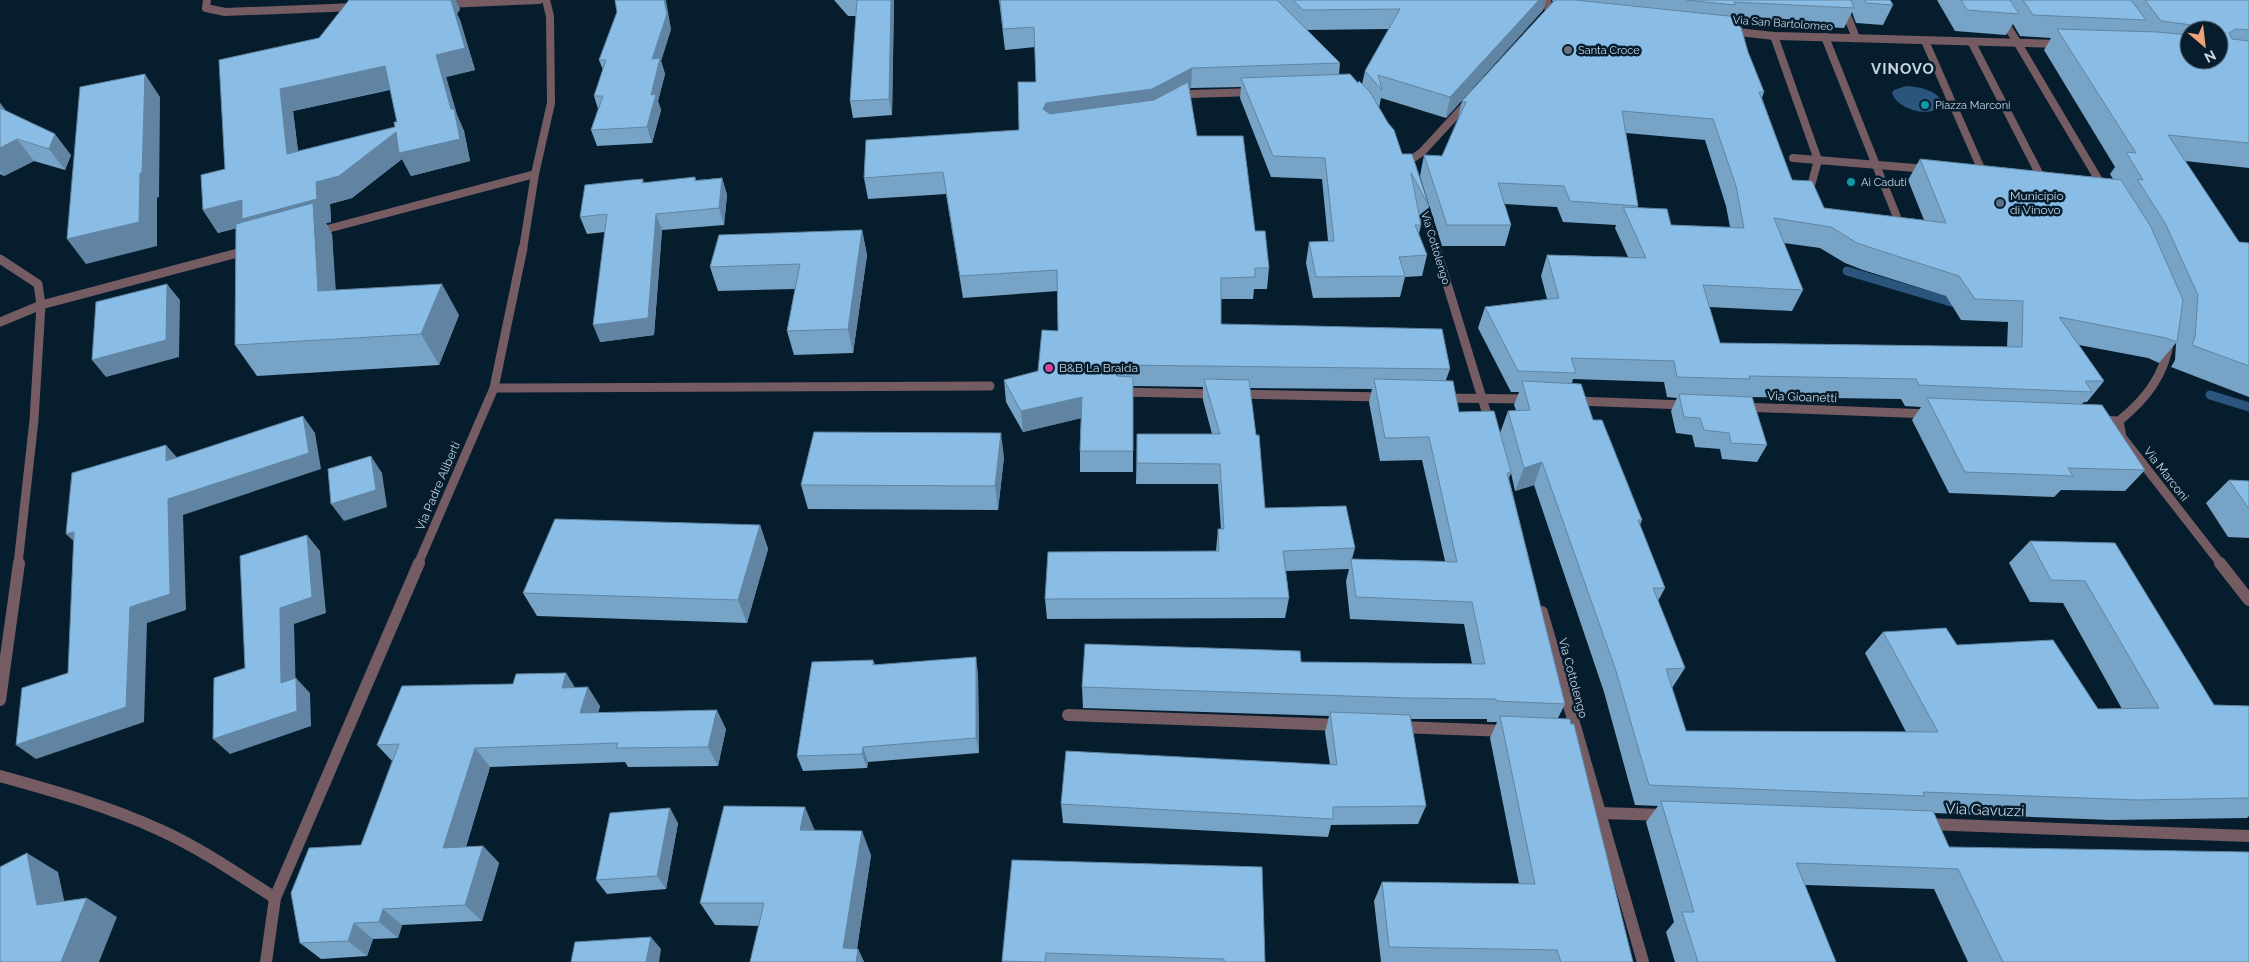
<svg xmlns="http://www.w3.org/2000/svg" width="2249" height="962" font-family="Raleway,sans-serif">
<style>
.water{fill:#2c557d}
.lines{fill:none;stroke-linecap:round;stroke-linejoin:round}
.stream{stroke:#2c557d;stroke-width:9}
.pedestrian{stroke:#755b62;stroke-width:8}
.minor-far2{stroke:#755b62;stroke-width:8}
.minor-far1{stroke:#755b62;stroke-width:9}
.minor{stroke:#755b62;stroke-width:12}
.tertiary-far2{stroke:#755b62;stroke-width:8}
.tertiary-far1{stroke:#755b62;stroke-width:9}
.tertiary{stroke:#755b62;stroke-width:12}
.wall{fill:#76a3c6;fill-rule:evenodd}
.shaded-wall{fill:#6084a1}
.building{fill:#89bde6;stroke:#6084a1;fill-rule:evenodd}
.worship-dot{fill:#6b7280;stroke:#061d2d;stroke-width:2}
.culture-dot{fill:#0f9aa8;stroke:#061d2d;stroke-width:2}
.service-dot{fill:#5c6f8a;stroke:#061d2d;stroke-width:2}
.hotel-dot{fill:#d1479c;stroke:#061d2d;stroke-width:2}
.labels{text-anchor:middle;stroke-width:5;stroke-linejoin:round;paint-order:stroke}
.far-street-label{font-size:11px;fill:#c7d5e0;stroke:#061d2d}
.far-poi-label{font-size:11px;fill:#c7d5e0;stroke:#061d2d;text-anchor:start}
.poi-label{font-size:12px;fill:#c7d5e0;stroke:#061d2d;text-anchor:start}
.street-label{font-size:12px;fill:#c7d5e0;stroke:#061d2d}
.far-district-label{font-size:15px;font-weight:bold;letter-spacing:1px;fill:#c7d5e0;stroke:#061d2d}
.near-street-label{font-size:15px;fill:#c7d5e0;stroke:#061d2d}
</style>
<rect width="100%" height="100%" fill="#061d2d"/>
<path class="water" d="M1906,86C1918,87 1942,90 1942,106C1929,118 1898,110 1892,93L1894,90Z"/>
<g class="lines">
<g class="stream">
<polyline points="1847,271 1951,302"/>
<polyline points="2210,395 2249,407"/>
</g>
<g class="pedestrian">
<polyline points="1841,0 1856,38"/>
<polyline points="1991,0 2017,42"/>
<polyline points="1825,37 1876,165"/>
<polyline points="1925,41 1983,173"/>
<polyline points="1972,43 2041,177"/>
<polyline points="1793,158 1927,169"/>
</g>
<g class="minor-far2">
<polyline points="207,0 206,8 225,12 356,7"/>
<polyline points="446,4 539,0"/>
<polyline points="1543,19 1549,12 1547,0"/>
<polyline points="1729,31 1774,36 2061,44"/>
<polyline points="1774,36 1818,160 1809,193"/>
<polyline points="2017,42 2103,187"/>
<polyline points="1178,101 1191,94 1254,92"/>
<polyline points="1409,161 1422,152 1468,102"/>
<polyline points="1876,165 1901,227"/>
<polyline points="1422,204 1436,249"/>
<polyline points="316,232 535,174"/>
</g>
<g class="minor-far1">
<polyline points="1436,248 1490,424"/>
<polyline points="0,259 38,284 41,305 34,420 18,564"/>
<polyline points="0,322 41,305 249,250"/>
<path d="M2170,340C2164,376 2147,398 2119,421L2122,437L2221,564"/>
<polyline points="494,388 990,386"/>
<polyline points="1121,392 1215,394"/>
<polyline points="1237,394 1383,397"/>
<polyline points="1442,398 1530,399"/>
<polyline points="1575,401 1685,405"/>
<polyline points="1742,407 1930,414"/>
<polyline points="2099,420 2119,421"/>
</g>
<g class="minor">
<polyline points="2220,563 2249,600"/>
<polyline points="1542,612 1643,962"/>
<polyline points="0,700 19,563"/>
<polyline points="1068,715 1340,725"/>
<polyline points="1399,727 1507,731"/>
<path d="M0,776C54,791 108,806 160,830C200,848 238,874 275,898"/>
<polyline points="1601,813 1665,815"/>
<polyline points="1926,824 2249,836"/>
</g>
<polyline class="tertiary-far2" points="523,249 535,174 551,103 550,16 546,0"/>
<polyline class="tertiary-far1" points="418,564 494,388 523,248"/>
<polyline class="tertiary" points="266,962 275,898 419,563"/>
</g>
<g class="wall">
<polygon points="834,0 894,0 892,115 853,118 850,101 856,16 848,16"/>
<path d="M999,0H1546L1543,10L1446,118L1381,98L1379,108L1429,206L1424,227L1420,219L1421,225L1419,234L1427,255L1422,276L1405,277L1400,297L1313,298L1306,263L1309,242L1328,241L1322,179L1271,177L1240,98L1241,87L1191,88L1189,89L1197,136L1255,231L1269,268L1267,289H1254L1253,299H1221V324L1450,369L1446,380L1459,412L1500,433L1508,411L1516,410L1514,405L1519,392H1511L1478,328L1485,307L1547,299L1541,276L1547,255L1628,257L1615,228L1616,225L1563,222L1557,207L1504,204L1511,225L1505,246H1442L1420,176L1424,155L1442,156L1458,118L1462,101L1553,2L1552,0H1890L1893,5L1883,25L1856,23L1852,12L1844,28L1740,23L1748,52L1764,92L1762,98L1792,180L1824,208L1924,220L1908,180L1920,159L2113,179L2110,174L2115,167L2044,50L2051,38L2020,36L2013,24L2006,35L1955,31L1937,0H2249V168L2185,161L2239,242L2249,243V397L2171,367L2175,360L2176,343L2159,363L2148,358L2079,345L2104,381L2087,402H2084L2082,404L2145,470L2125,491L2061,490L2054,497L1949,493L1912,420L1921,407L1905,406L1901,399L1752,397L1767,445L1757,462L1722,459L1720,449L1695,447L1692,435L1676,433L1671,411L1677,398L1667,397L1664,382L1573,379L1572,383L1593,420L1642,520L1640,525L1665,588L1658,601L1685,668L1672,688L1686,731L1906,732L1865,653L1883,632L1957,645L2098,709H2122L2063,603L2030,602L2009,563L2030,541L2115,543L2214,705L2249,706V816L2247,818L2111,820L1934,813L1949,847L2249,962H1968L1934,889L1805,885L1836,962H1675L1666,932L1674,922L1646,822L1658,806L1635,805L1604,692L1534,485L1515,491L1511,473L1509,478L1565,704L1558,718L1633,962H1381L1374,901L1382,882L1519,884L1490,738L1497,722H1487V719H1410L1426,806L1418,824L1331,825L1328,837L1063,823L1061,804L1330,765L1325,732L1329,716L1083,708L1082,687L1301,662L1472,664L1464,624L1350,619L1346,581L1349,569L1286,571L1289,598L1285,618L1047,619L1045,599L1216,551L1218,529H1221L1218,484H1136L1137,434H1212L1203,400V387L1133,386V472H1080V451L1081,418L1023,432L1006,402L1004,380L1038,371L1058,331V291L963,298L946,194L868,199L864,178L1019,130L1036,82L1035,47L1005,50ZM1389,29L1365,71L1362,84L1339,75L1340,63L1307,30ZM2189,30H2219L2189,60ZM1626,133L1705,140L1726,206L1730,227L1671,225L1638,208V206ZM1784,243L1820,248L1845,263L1863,270L1946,296L1961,320L2008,322L2007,347L1720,343L1709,307L1792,311L1803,290ZM1250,388L1372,389L1369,402L1380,461L1422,460L1445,561L1352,559L1355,548L1265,508Z"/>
<path d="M460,9L457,14L460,20L475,70L446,77L457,115L464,131L470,161L411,176L402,159L352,198L330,204L331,222L326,223L332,234L335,290L459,315L439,365L257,376L235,345L236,228L218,233L203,210L225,169L219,60ZM390,90L397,122L395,127L298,151L293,111Z"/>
<polygon points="671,29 661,61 665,74 658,101 661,110 652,143 597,146 591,130 598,109 594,96 603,70 599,60"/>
<polygon points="0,103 6,111 71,155 65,170 34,161 4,176 0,174"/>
<polygon points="695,177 696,180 722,178 727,195 724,225 662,230 654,335 600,342 605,232 587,234 580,217 643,179 644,183"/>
<polygon points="862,230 867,255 853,353 794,355 787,331 795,289 718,291 710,267"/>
<polygon points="1004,457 998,510 808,509 801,485"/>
<polygon points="2229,480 2249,481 2249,538 2228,537 2206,503"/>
<polygon points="760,525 768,549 747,623 537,616 523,593"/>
<polygon points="873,660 875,665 978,673 979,753 868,762 867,768 803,771 797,756"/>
<polygon points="566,673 575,688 600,706 598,713 726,729 718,766 628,767 625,762 490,767 466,847 483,846 499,863 482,921 402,925 398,938 373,939 367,956 321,959 300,943 361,845 392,761 377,745 513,684"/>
<polygon points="678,823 666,889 607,894 596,880"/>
<polygon points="815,830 871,855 857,949 858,949 864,962 750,962 759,926 715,925 700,903"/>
<polygon points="1012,860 1265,962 1002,962"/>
</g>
<g class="shaded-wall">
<polygon points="445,0 456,0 460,9 457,14 460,20 475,70 446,77 457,115 464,131 470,161 411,176 402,159 352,198 330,204 331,222 326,223 332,234 338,322 246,226 218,233 203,210 316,182 396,132 451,109 436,55"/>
<polygon points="664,0 666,0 671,29 661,61 665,74 658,101 661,110 652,143 647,127 651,95 652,59"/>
<polygon points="891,0 894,0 892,115 889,99"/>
<polygon points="1539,0 1546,0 1543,10 1446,118 1450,97"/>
<polygon points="385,66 396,88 293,111 301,176 287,154 280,89"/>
<polygon points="1192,68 1191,88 1151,110 1047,124 1043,109 1046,103"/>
<polygon points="145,74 160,97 159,197 157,198 157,246 86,264 67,239 140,173"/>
<polygon points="0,103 6,111 0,114"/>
<polygon points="55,134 71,155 65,170 49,149"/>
<polygon points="17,139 34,161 4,176 0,171 0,148"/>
<polygon points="722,178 727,195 724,225 719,208"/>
<polygon points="656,214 662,230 654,335 600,342 593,325"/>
<polygon points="862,230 867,255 853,353 848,329"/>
<polygon points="167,284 180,300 179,357 106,377 92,360"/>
<polygon points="442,284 459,315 439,365 421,334"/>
<polygon points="1118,365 1118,386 1114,370"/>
<polygon points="1082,397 1082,418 1023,432 1021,411"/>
<polygon points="303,416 315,433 321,469 183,515 186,610 147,623 144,722 36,759 16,745 130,607 168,499"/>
<polygon points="1001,433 1004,457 998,510 995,486"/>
<polygon points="166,445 181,462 166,461"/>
<polygon points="371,456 382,473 387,507 344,521 331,504"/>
<polygon points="1542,462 1534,485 1515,491 1524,468"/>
<polygon points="760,525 768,549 747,623 738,600"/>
<polygon points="74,532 83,550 66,534"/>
<polygon points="307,535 320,551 326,613 294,624 296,698 281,683 280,608"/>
<polygon points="976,657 978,673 979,753 976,738"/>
<polygon points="566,673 578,693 562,688"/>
<polygon points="296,678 310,693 311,726 230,754 213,739"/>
<polygon points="588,687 600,706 592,732 580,713"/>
<polygon points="717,710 726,729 718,766 708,747"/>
<polygon points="863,747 868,762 867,768 862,754"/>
<polygon points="475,748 490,767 460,865 443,848"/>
<polygon points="805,807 815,831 800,830"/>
<polygon points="670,808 678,823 666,889 657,876"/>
<polygon points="862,831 871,855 855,962 843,948"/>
<polygon points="483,846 499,863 482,921 465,905"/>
<polygon points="27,853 58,872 69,923 37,905"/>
<polygon points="87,898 117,917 99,962 61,962"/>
<polygon points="383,909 402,925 398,938 379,922"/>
<polygon points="354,923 373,939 367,956 348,941"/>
<polygon points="651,937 661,949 659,962 646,962"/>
<polygon points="858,949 864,962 856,962"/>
</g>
<g class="building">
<path d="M349,0H451L465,48L436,55L451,109H454L460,139L399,153L396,132L339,176L316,182L317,199L242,219V200L203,210L201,175L225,169L219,60L319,38ZM385,66L397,122H394L395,127L287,154L280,89Z"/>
<polygon points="615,0 664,0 667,14 652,59 660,58 651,95 656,94 647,127 591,130 603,96 594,96 606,60 599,60 617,12"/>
<polygon points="857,0 891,0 889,99 850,101"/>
<polygon points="1000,0 1277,0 1340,63 1192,68 1152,89 1046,103 1043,109 1050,114 1154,100 1188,82 1197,136 1243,136 1255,231 1265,231 1269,268 1255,268 1255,277 1221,278 1221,324 1442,329 1450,369 1118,365 1114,370 1117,376 1133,377 1133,451 1080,451 1082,397 1021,411 1004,380 1038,371 1042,330 1058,331 1057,270 960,276 943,172 864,178 866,140 1019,130 1018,82 1036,82 1034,27 1003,29"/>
<polygon points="1293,0 1539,0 1450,97 1378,75 1382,90 1365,71 1400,9 1303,10"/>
<path d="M1555,0H1575L1738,17L1748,52L1764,92H1759L1792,180L1812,181L1824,208L1946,223L1920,159L2121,180L2151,227L2183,300L2177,342L2166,338L2059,317L2104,381H2085L2092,392L1919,385L1916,379L1749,376L1750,379L1677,377L1674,361L1571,358L1576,373L1518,371L1485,307L1559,298L1547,255L1646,258L1623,207L1667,209L1671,225L1744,228L1736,186L1713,119L1622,111L1638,206L1570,201L1564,186L1498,183L1511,225H1447L1424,155L1442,156L1466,102L1462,101ZM1774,218L1831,227L1857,243L1875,249L1959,276L1975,299L2023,301L2022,347L1720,343L1703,285L1803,290Z"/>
<polygon points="1686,0 1851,0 1854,8 1734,2 1735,5"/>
<polygon points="1865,0 1890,0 1893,5 1866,3"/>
<polygon points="1961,0 2010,0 2019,14 1967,10"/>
<polygon points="2023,0 2131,0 2146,20 2033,15"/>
<polygon points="2145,0 2249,0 2249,30 2235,29 2229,33 2232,39 2249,41 2249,143 2168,135 2239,242 2249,243 2249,366 2192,345 2195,337 2198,295 2165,223 2137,179 2143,180 2126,152 2136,153 2057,29 2157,32 2189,35 2189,60 2219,60 2219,30 2209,30 2208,27 2161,21"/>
<polygon points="145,74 142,173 140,173 139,222 67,239 80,87"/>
<polygon points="1350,74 1358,83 1359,81 1370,92 1388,123 1394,130 1402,154 1412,154 1429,206 1411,173 1421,225 1415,225 1427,255 1399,257 1405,276 1316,277 1309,242 1334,241 1325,158 1273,156 1241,78"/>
<polygon points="0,108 55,134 49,149 17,139 0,148"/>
<polygon points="695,177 695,181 722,178 719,208 656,214 648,318 593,325 607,214 580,217 585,185 632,180 643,179 642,183"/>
<polygon points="313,203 318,291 442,284 421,334 235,345 236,224"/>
<polygon points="862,230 848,329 787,331 800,264 710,267 719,235"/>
<polygon points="167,284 166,340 92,360 96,302"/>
<polygon points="1204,379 1249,380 1256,435 1259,435 1265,508 1346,506 1355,548 1283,551 1289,598 1045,599 1048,552 1219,551 1218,529 1224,529 1220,464 1137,463 1137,434 1220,434"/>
<polygon points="1374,379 1453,381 1459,412 1494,411 1511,472 1507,473 1565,704 1496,701 1496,699 1407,698 1082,687 1085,644 1300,651 1301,662 1485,664 1472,602 1356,597 1351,559 1457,562 1429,437 1385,438"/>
<polygon points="1522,381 1581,384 1593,420 1602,420 1642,520 1638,520 1665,588 1653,588 1685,668 1666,669 1686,731 1938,732 1883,632 1946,628 1957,645 2053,640 2098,709 2159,708 2085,581 2051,580 2030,541 2115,543 2214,705 2249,706 2249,798 2137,800 1923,792 1925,796 1649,785 1616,671 1542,462 1524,468 1508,411 1530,410"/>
<polygon points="1679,394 1752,397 1767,445 1731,443 1729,433 1704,430 1700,418 1684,417"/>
<polygon points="1927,398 2102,405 2145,470 2068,468 2073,476 1965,472"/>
<polygon points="303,416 309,453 168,499 170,594 130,607 126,707 16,745 22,688 68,673 74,532 66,534 72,473 166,445 166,461"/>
<polygon points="814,432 1001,433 995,486 801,485"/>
<polygon points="371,456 376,490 331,504 328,469"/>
<polygon points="2229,480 2249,481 2249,509"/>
<polygon points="555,519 760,525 738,600 523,593"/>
<polygon points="307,535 312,597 280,608 281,683 296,678 297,711 213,739 214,678 245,668 240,556"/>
<polygon points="976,657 976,738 863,747 862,754 797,756 812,662 873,660 873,665"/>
<polygon points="566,673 562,688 588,687 580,713 717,710 708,747 616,748 618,743 475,748 443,848 483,846 465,905 383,909 379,922 354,923 348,941 300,943 291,893 309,848 361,845 399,744 377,745 402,686 513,684 516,674"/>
<polygon points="1330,712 1410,715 1426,806 1333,807 1333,819 1061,804 1066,751 1337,765"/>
<polygon points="1500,716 1570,719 1571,724 1574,724 1633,962 1561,962 1557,950 1389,947 1382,882 1535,884"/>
<polygon points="1661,801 1933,811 1949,847 2249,852 2249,962 2003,962 1958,869 1796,863 1836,962 1698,962 1682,912 1694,912"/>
<polygon points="724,806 805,807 800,830 862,831 843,948 858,949 856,962 750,962 764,903 700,903"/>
<polygon points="670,808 657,876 596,880 610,813"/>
<polygon points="27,853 37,905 87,898 61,962 0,962 0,867"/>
<polygon points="1012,860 1262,867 1265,962 1224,962 1224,959 1046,953 1045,962 1002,961"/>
<polygon points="651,937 646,962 571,962 575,942"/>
</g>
<circle class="worship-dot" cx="1568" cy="50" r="5"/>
<g class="culture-dot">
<circle cx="1925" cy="105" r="5"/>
<circle cx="1851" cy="182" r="5"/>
</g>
<circle class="service-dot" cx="2000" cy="203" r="5"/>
<circle class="hotel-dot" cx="1049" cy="368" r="5"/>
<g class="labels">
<g class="far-street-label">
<text transform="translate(1783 23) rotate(4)" y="4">Via San Bartolomeo</text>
<text transform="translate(1436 248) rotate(73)" y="4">Via Cottolengo</text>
</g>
<g class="far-poi-label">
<text x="1578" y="54">Santa Croce</text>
<text x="1935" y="109">Piazza Marconi</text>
<text x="1861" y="186">Ai Caduti</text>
</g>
<g class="poi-label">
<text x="2010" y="200">Municipio<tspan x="2010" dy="14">di Vinovo</tspan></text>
<text x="1059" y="372">B&amp;B La Braida</text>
</g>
<g class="street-label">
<text transform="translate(1802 397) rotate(2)" y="4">Via Gioanetti</text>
<text transform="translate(2166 474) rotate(52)" y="4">Via Marconi</text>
<text transform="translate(438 486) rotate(-67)" y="4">Via Padre Aliberti</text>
<text transform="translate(1573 678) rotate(75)" y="4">Via Cottolengo</text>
</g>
<g class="far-district-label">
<text x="1903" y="74">VINOVO</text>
</g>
<g class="near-street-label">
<text transform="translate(1985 810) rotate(2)" y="5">Via Gavuzzi</text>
</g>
</g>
<g transform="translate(2204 45) rotate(152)"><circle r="24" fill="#061d2d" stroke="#536775"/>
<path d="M0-4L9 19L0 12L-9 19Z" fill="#f0a27a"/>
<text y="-8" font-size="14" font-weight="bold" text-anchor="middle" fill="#c7d5e0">N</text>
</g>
</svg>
